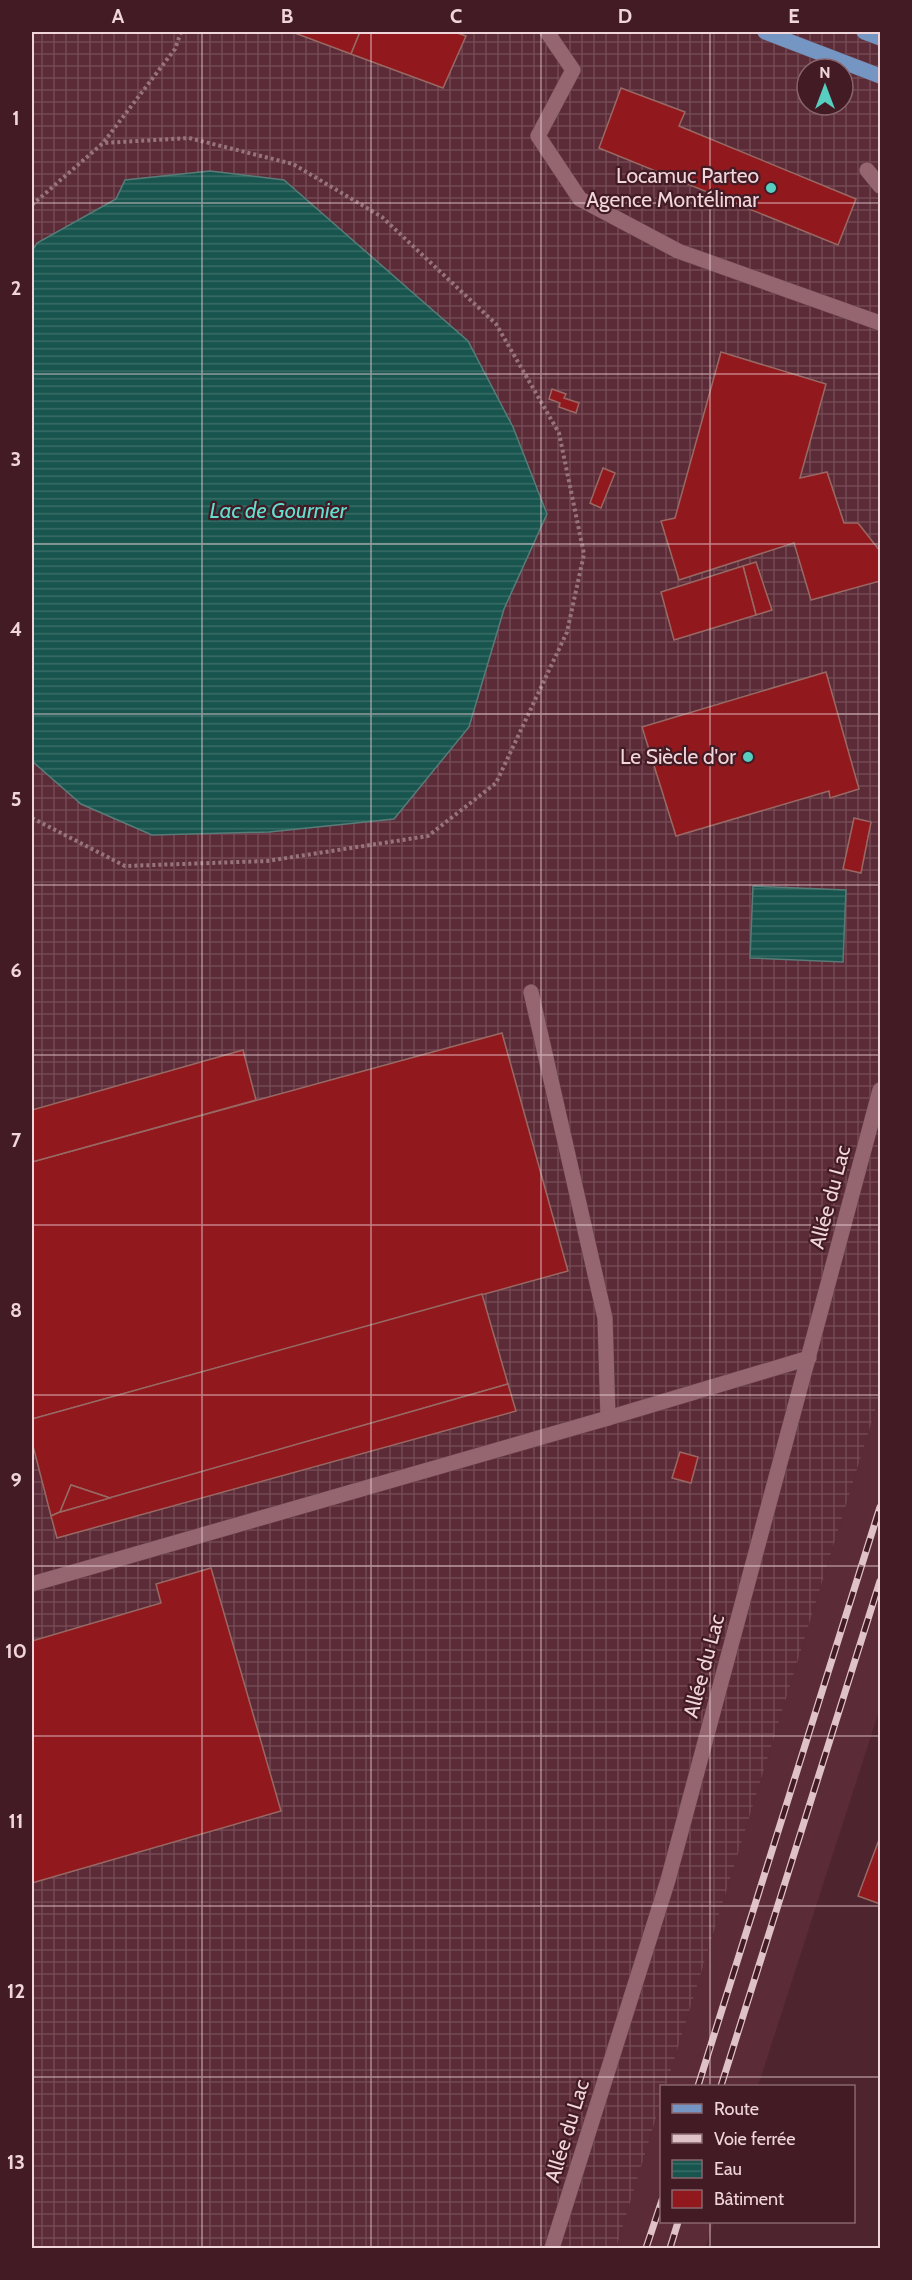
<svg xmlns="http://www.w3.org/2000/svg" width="912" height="2280" font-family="Cabin,sans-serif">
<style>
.built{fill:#5c2b38}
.industrial{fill:url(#industrial-grid);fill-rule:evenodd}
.water{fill:url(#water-rules);stroke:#597b78;stroke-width:1.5}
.building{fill:#91191e;stroke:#986964;stroke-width:1.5}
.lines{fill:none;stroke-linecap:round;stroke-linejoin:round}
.service-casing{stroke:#67444e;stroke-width:16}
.minor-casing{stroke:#67444e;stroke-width:16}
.primary-casing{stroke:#67444e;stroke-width:16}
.path{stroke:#97747c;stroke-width:4;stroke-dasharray:3 3;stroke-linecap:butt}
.service{stroke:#956670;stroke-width:15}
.minor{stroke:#956670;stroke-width:15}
.primary{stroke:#7595c2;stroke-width:15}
.rail-casing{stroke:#dfc2c8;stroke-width:7}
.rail{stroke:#421b25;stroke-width:4.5;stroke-dasharray:14;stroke-linecap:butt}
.grid{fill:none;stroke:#f0d5da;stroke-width:1.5;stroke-opacity:0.55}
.poi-dot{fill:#58cec0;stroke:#421b25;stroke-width:2}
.labels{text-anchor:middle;stroke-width:4.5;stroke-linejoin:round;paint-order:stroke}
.poi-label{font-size:21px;fill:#f0d5da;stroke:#421b25;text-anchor:end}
.street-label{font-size:21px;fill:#f0d5da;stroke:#421b25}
.water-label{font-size:22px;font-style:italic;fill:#63ddce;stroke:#421b25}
.neatline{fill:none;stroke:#f0d5da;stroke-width:2}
.grid-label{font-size:20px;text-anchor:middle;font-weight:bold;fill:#f0d5da}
</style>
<defs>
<pattern id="industrial-grid" width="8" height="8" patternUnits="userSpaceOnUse" patternTransform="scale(1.5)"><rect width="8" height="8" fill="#5c2b38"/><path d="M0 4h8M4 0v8" fill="none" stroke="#744954"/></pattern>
<pattern id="water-rules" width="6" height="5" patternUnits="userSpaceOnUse" patternTransform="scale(1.5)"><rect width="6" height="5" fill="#18554e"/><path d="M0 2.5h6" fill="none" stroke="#3a6d67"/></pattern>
</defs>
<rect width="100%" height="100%" fill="#4e252f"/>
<g class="built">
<polygon points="880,1395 880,1708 758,2086 666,2086"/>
<polygon points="661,2102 662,2222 714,2222 705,2248 616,2248"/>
</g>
<path class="industrial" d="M32,32H880V1395L666,2086H662L661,2102L616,2248H32ZM807,69H843V105H807Z"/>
<g class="water">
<polygon points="210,171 284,180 468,341 513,427 547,514 504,609 469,727 394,819 269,832 152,835 81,804 32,761 32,251 37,243 116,199 125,180"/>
<polygon points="753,886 846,890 843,962 750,958"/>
</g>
<g class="building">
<polygon points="292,32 360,32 351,54"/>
<polygon points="360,32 454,32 466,36 443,88 351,54"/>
<polygon points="621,88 685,112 679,126 856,199 838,245 599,148"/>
<polygon points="721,352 826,384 800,478 827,472 844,523 858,523 880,551 880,581 811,600 794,543 679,580 661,521 675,518"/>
<polygon points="552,389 566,394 564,398 579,403 576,413 559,407 560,403 549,399"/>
<polygon points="603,468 615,473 601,508 590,503"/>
<polygon points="756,562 772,610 756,615 743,566"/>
<polygon points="743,566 756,615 674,640 661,592"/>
<polygon points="826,672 859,789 830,798 829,791 676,836 642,727"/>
<polygon points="854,818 871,822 861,873 843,869"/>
<polygon points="502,1033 568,1271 32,1419 32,1162"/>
<polygon points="243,1050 256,1100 32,1162 32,1110"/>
<polygon points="482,1294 508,1384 110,1498 71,1485 60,1512 51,1516 32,1442 32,1419"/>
<polygon points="508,1384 516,1411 57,1538 51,1516 60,1512"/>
<polygon points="680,1452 698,1457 691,1483 672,1478"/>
<polygon points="71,1485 110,1498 60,1512"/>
<polygon points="211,1568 281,1811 32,1883 32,1641 161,1603 156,1584"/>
<polygon points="880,1837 880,1904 858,1896"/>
</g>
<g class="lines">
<defs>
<g id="service">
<polyline points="547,32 573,70 538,136 580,199 678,251 880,323"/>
<polyline points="867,170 880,186"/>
<polyline points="531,992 605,1318 608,1418"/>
<polyline points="32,1584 608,1418 809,1358"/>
</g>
<polyline id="minor" points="552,2248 668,1880 880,1090"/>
<g id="primary">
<polyline points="765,32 880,76"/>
<polyline points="864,32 880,38"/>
</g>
</defs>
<use href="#service" class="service-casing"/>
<use href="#minor" class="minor-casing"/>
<use href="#primary" class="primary-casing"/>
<g class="path">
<polyline points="32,205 103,143 175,49 181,32"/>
<polyline points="32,818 125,866 267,861 428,836 496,783 567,632 584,554 559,433 496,324 382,217 293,164 189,138 103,143"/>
</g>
<use href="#service" class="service"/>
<use href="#minor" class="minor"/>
<use href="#primary" class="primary"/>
<defs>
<g id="rail">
<polyline points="698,2086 880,1507"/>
<polyline points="721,2086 880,1581"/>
<polyline points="646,2248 662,2200"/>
<polyline points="670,2248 678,2222"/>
</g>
</defs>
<use href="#rail" class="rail-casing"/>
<use href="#rail" class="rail"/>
</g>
<path class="grid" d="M202,32V2248M371,32V2248M541,32V2248M710,32V2086M32,203H880M32,374H880M32,544H880M32,714H880M32,885H880M32,1055H880M32,1225H880M32,1395H880M32,1566H880M32,1736H880M32,1906H880M32,2077H880M710,2222V2248"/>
<g class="poi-dot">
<circle cx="771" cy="188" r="6"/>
<circle cx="748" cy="757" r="6"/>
</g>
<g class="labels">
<g class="poi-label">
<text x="759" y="183">Locamuc Parteo<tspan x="759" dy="24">Agence Montélimar</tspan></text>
<text x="736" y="764">Le Siècle d'or</text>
</g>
<g class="street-label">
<text transform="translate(830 1197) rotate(-75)" y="7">Allée du Lac</text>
<text transform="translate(704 1666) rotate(-75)" y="7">Allée du Lac</text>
<text transform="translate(567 2131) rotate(-73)" y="7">Allée du Lac</text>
</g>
<g class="water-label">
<text x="278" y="518">Lac de Gournier</text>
</g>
</g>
<rect width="912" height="2280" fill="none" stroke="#421b25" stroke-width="66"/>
<rect x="660" y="2085" width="195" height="138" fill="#421b25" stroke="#88656d" stroke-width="1.5"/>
<rect x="672" y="2104" width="30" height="9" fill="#7595c2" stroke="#88656d" stroke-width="1.5"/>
<text x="714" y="2115" font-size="18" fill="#f0d5da">Route</text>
<rect x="672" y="2134" width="30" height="9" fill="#dfc2c8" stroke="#88656d" stroke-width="1.5"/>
<text x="714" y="2145" font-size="18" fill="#f0d5da">Voie ferrée</text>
<rect x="672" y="2160" width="30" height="18" fill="url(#water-rules)" stroke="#88656d" stroke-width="1.5"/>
<text x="714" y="2175" font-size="18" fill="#f0d5da">Eau</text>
<rect x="672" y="2190" width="30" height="18" fill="#91191e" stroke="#88656d" stroke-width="1.5"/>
<text x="714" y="2205" font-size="18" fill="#f0d5da">Bâtiment</text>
<g transform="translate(825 87)"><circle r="28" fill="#421b25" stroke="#88656d" stroke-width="1.5"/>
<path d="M0-4.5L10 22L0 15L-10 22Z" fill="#58cec0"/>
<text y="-9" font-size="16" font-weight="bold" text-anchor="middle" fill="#f0d5da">N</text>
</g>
<rect x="33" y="33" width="846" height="2214" class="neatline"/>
<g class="grid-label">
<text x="118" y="23">A</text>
<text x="287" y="23">B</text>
<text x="456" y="23">C</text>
<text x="625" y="23">D</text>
<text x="794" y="23">E</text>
<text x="16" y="125">1</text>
<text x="16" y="295">2</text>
<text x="16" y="466">3</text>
<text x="16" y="636">4</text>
<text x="16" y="806">5</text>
<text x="16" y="977">6</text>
<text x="16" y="1147">7</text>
<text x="16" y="1317">8</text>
<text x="16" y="1487">9</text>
<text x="16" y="1658">10</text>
<text x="16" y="1828">11</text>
<text x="16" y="1998">12</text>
<text x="16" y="2169">13</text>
</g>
</svg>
